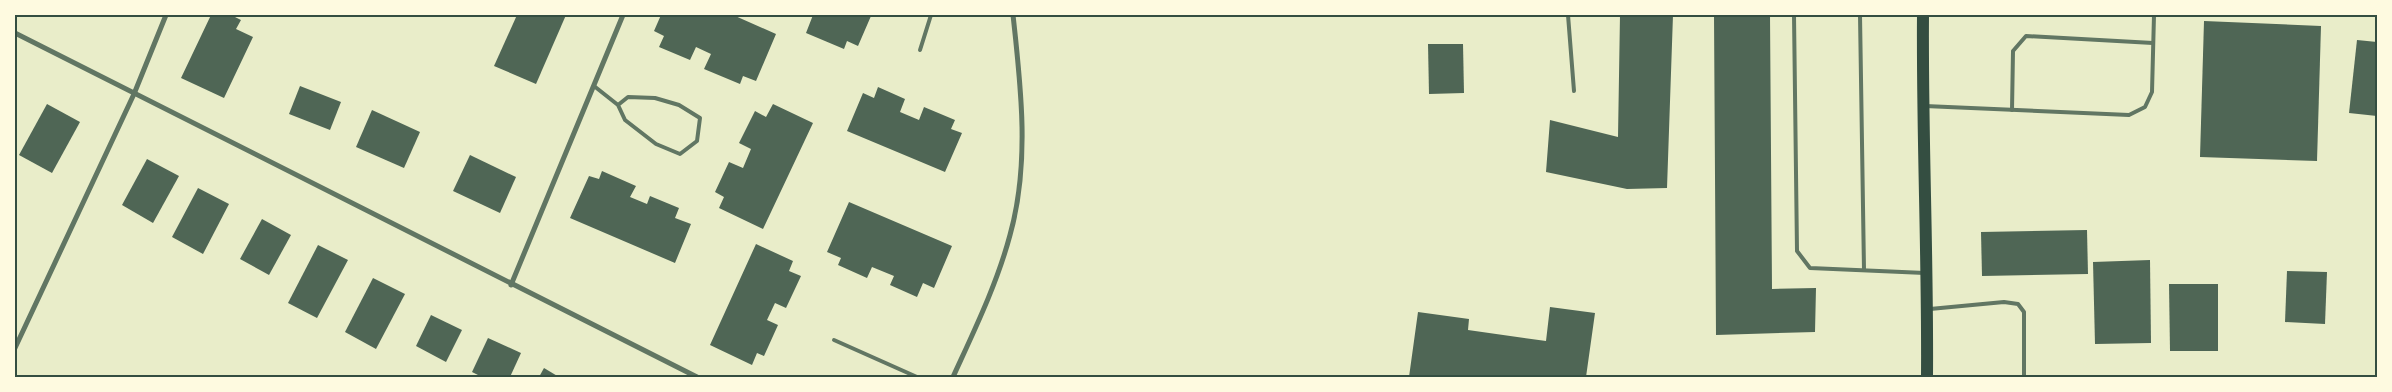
<svg xmlns="http://www.w3.org/2000/svg" width="2392" height="392" font-family="Ubuntu,sans-serif">
<style>
.building{fill:#4f6655}
.lines{fill:none;stroke-linecap:round;stroke-linejoin:round}
.service{stroke:#617663;stroke-width:4}
.minor{stroke:#617663;stroke-width:5}
.primary{stroke:#344e41;stroke-width:12}
.neatline{fill:none;stroke:#344e41;stroke-width:2}
</style>
<rect width="100%" height="100%" fill="#e9edc9"/>
<g class="building">
<polygon points="211,15 231,15 241,20 236,29 253,37 224,98 181,78"/>
<polygon points="517,15 566,15 536,84 494,66"/>
<polygon points="661,15 733,15 776,34 756,81 743,76 740,84 704,69 711,54 696,47 690,60 659,47 664,36 654,31"/>
<polygon points="813,15 867,15 871,16 858,46 847,41 844,49 806,33"/>
<polygon points="1620,15 1673,15 1667,188 1627,189 1546,172 1550,120 1618,137"/>
<polygon points="1714,15 1770,15 1772,289 1816,288 1815,332 1716,335"/>
<polygon points="2204,21 2321,26 2317,161 2200,157"/>
<polygon points="2357,40 2377,42 2377,116 2349,113"/>
<polygon points="1428,44 1463,44 1464,93 1429,94"/>
<polygon points="300,86 341,102 330,130 289,114"/>
<polygon points="878,87 905,99 900,112 919,120 924,107 955,120 951,129 962,133 945,172 847,131 863,93 874,98"/>
<polygon points="47,104 80,122 52,173 19,155"/>
<polygon points="773,104 813,123 763,229 719,208 724,197 715,192 729,162 743,168 751,149 739,143 755,111 766,117"/>
<polygon points="372,110 420,132 404,168 356,147"/>
<polygon points="470,155 516,177 500,213 453,191"/>
<polygon points="147,159 179,176 153,223 122,205"/>
<polygon points="602,171 636,186 630,197 647,204 650,196 679,208 675,218 691,224 675,263 570,218 589,176 599,179"/>
<polygon points="198,188 229,204 203,254 172,237"/>
<polygon points="849,202 952,246 934,288 923,283 917,297 890,285 894,276 872,267 867,278 838,265 841,258 827,252"/>
<polygon points="262,219 291,235 269,275 240,259"/>
<polygon points="2087,230 2088,274 1982,276 1981,232"/>
<polygon points="756,244 793,261 789,271 801,276 786,308 775,303 767,320 778,325 764,356 757,353 752,365 710,345"/>
<polygon points="318,245 348,260 317,318 288,303"/>
<polygon points="2150,260 2151,343 2095,344 2093,262"/>
<polygon points="2287,271 2327,272 2325,324 2285,322"/>
<polygon points="373,278 405,294 376,349 345,332"/>
<polygon points="2169,284 2218,284 2218,351 2170,351"/>
<polygon points="1550,307 1595,313 1586,377 1409,377 1418,312 1469,319 1468,330 1546,341"/>
<polygon points="431,315 462,330 446,362 416,346"/>
<polygon points="488,338 521,353 510,377 482,377 472,372"/>
<polygon points="544,368 559,377 539,377"/>
</g>
<g class="lines">
<g class="service">
<polyline points="1568,15 1574,91"/>
<polyline points="1794,15 1797,251 1810,268 1925,273"/>
<polyline points="1860,15 1864,270"/>
<polyline points="920,50 931,15"/>
<polyline points="594,86 618,105 625,120 656,144 680,154 697,141 700,118 679,105 655,98 628,97 618,105"/>
<polyline points="1925,106 2129,115 2145,107 2152,92 2154,15"/>
<polyline points="2012,110 2013,51 2026,36 2153,43"/>
<polyline points="1930,309 2004,302 2018,304 2024,312 2024,377"/>
<polyline points="834,340 917,377"/>
</g>
<g class="minor">
<polyline points="15,33 697,377"/>
<polyline points="511,285 623,15"/>
<polyline points="15,348 134,94 166,15"/>
<path d="M953,377C974,331 997,284 1010,235C1030,164 1021,87 1013,15"/>
</g>
<path class="primary" d="M1923,15C1922,136 1928,256 1927,377"/>
</g>
<rect width="2392" height="392" fill="none" stroke="#fefae0" stroke-width="32"/>
<rect x="16" y="16" width="2360" height="360" class="neatline"/>
</svg>
